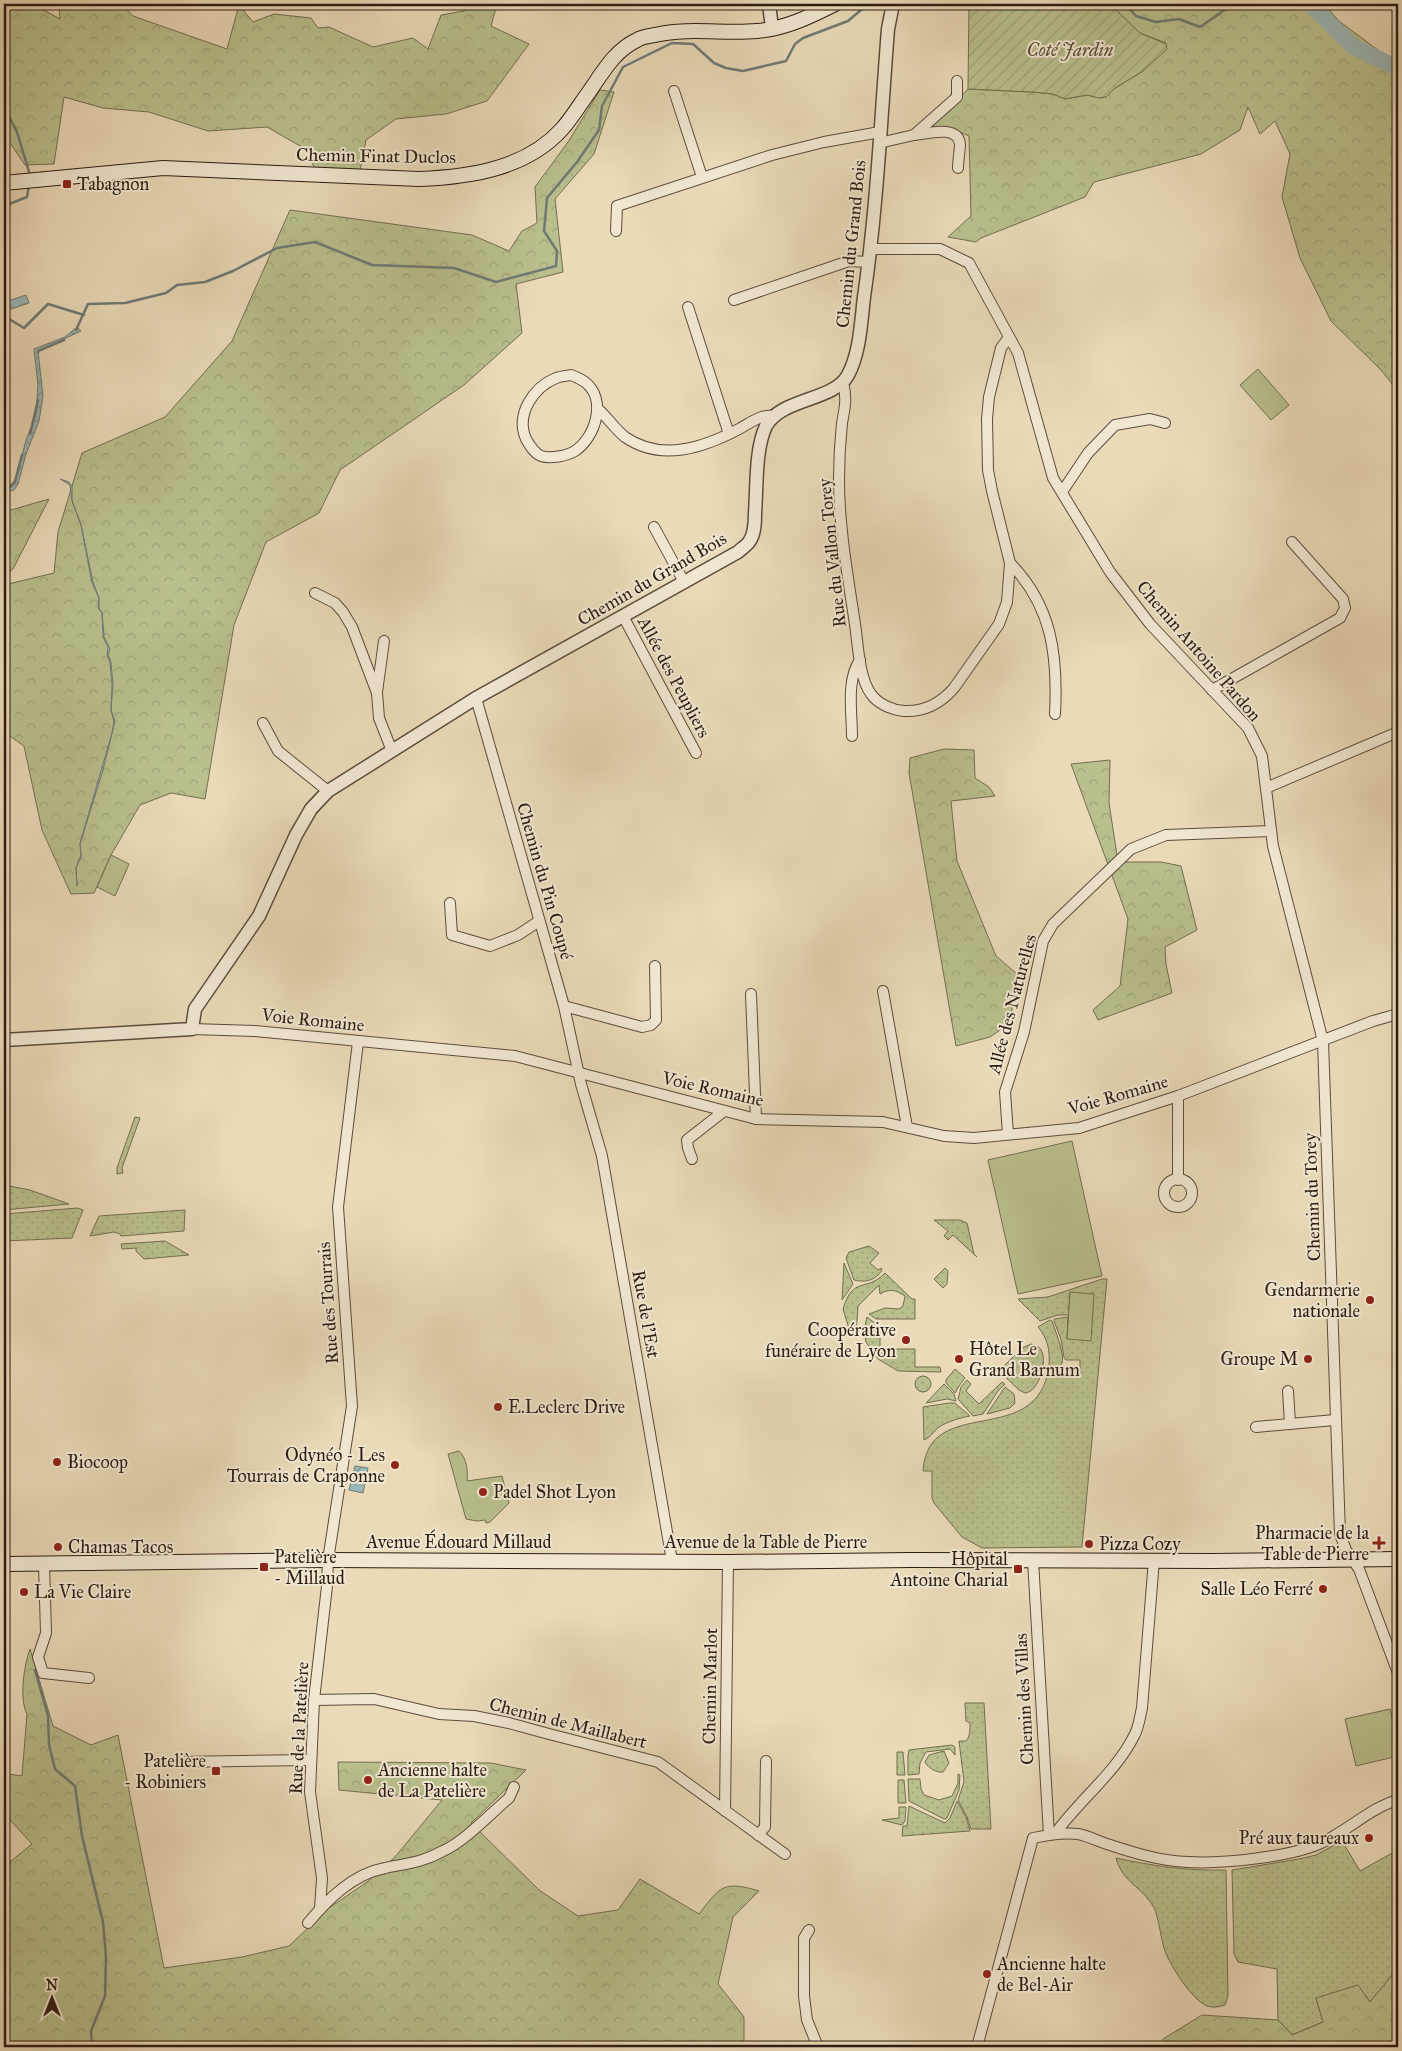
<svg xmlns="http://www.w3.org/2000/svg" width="1402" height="2051" font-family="'IM FELL Great Primer',serif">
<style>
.grass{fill:url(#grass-dots);stroke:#726e50}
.forest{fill:url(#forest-crowns);stroke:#726e50}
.park{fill:#b9bf8d;stroke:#726e50}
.garden{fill:url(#garden-furrows);stroke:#726e50}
.water{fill:url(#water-waves);stroke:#6f7a76}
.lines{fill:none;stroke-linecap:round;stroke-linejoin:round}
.stream{stroke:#6f7a76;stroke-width:2.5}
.river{stroke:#9bb8b8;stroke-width:16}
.minor-casing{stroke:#5c4c3c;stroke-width:12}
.tertiary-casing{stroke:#5c4c3c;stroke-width:15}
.secondary-casing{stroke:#2c1c13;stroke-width:16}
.minor{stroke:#f1e7d1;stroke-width:10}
.tertiary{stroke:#f1e7d1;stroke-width:12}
.secondary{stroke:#f1e7d1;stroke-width:14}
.poi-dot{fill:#8f2418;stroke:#f1e7d1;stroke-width:2}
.labels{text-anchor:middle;stroke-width:4;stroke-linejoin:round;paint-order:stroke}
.park-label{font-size:18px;font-style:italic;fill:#564d38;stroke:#f1e7d1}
.street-label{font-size:18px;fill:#2c1c13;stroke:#f1e7d1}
.poi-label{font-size:18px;fill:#2c1c13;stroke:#f1e7d1;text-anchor:start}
</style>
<defs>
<pattern id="grass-dots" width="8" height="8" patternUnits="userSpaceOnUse" patternTransform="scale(1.25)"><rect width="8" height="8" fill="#b9bf8d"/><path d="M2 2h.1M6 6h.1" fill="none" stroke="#9fa479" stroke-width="1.8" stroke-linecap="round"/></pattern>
<pattern id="forest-crowns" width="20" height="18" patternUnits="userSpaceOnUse" patternTransform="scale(1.25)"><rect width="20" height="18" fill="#b9bf8d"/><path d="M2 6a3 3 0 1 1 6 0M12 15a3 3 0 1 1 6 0" fill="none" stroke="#9fa479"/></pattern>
<pattern id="garden-furrows" width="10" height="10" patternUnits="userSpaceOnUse" patternTransform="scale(1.25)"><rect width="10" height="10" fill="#b9bf8d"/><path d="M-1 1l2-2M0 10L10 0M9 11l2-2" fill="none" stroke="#9fa479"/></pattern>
<pattern id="water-waves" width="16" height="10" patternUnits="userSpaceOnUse" patternTransform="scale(1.25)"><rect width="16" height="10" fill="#9bb8b8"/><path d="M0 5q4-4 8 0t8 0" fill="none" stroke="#7f9594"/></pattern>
</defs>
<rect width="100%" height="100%" fill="#eadab8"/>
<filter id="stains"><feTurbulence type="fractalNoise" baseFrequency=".004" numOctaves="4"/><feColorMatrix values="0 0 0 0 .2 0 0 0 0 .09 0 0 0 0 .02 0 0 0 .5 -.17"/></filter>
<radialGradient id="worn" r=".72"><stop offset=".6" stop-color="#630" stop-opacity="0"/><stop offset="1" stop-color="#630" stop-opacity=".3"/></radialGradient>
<g class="grass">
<polygon points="135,1117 140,1118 122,1168 123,1173 117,1174 117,1168"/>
<polygon points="4,1185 30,1190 69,1204 4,1210"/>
<polygon points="78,1208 83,1210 72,1238 4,1241 4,1214"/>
<polygon points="185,1210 184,1231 121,1236 120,1234 114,1232 90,1236 99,1216"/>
<polygon points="934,1220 960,1220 967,1223 974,1254 977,1257 953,1235 948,1240 944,1236 948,1231"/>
<polygon points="165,1241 189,1255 144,1259 136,1251 136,1248 122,1249 121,1244"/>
<path d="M869,1246L879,1253L870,1263L878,1270L881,1268L882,1270C876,1280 866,1283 854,1280L846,1258L849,1252Z"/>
<polygon points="844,1263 853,1284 842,1300"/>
<polygon points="945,1268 948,1271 947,1284 943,1288 934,1279"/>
<path d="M885,1273L912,1299H915V1319H876L869,1314L885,1308L899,1309L903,1306L905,1296C896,1290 890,1288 880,1294L879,1285L858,1306L856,1335L850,1332L843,1309C853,1275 866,1293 885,1273Z"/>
<path d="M1102,1279H1107L1082,1547L982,1548L962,1537L934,1503L932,1498V1471H923C928,1392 1038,1451 1049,1366C1050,1350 1048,1339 1038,1327L1050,1320L1052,1321C1055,1330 1065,1354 1062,1363C1061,1365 1059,1367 1058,1370L1060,1373H1080V1360H1066L1064,1358L1061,1339L1054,1321V1319L1068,1317L1067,1339L1070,1292L1069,1315H1058L1040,1321L1018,1299L1048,1297Z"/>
<polygon points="867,1317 880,1327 880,1353 892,1353 892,1349 915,1349 915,1367 940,1367 941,1372 898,1371 878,1359 866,1342 864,1330"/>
<path d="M1031,1344C1035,1345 1039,1346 1041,1350C1048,1360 1039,1392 1025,1393L1019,1390L999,1371L1022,1348Z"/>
<polygon points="955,1369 965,1378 959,1386 955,1393 946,1383 946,1380"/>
<circle cx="923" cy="1384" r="8"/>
<polygon points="967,1380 971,1384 966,1391 979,1404 1002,1382 1005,1384 998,1391 983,1414 973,1416 958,1399 961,1387"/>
<polygon points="944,1384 954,1394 956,1401 947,1399 926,1403"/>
<polygon points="1005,1387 1014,1394 1015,1403 1010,1408 987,1414"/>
<path d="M949,1403H955L970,1416C959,1418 949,1421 939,1427C934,1431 930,1438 924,1440L923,1407Z"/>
<path d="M965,1703H984L991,1829H971L967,1817L958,1800L964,1782L959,1741H966C970,1737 970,1729 970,1723L966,1721Z"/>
<polygon points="952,1745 955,1747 955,1755 950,1749 926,1752 920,1763 919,1774 908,1775 908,1755 909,1750"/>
<path d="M944,1751L949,1763L943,1772C937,1773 928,1768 925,1762L929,1755Z"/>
<polygon points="897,1752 903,1752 905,1775 897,1775"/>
<polygon points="958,1774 960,1775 959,1790 947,1818 944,1819 909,1801 908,1779 920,1779 921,1789 924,1795 939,1800 952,1796 958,1783"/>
<polygon points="898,1780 904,1780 906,1803 898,1803"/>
<polygon points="957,1801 966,1817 970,1831 902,1836 903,1826 907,1826 909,1806 945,1823 950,1818"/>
<polygon points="899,1807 906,1807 905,1821 902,1825 882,1820 899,1818"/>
<polygon points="1342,1841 1360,1871 1394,1852 1398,1870 1398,1968 1370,2002 1316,1998 1323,2022 1292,2035 1278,2020 1277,1969 1238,1962 1234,1954 1232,1870 1299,1859 1316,1855"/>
<path d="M1116,1858C1154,1866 1186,1871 1226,1870L1228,1996L1225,2005C1218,2007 1214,2008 1207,2006C1192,2000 1170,1965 1165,1951C1161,1940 1158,1913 1153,1906C1141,1886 1123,1883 1116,1858Z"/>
</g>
<g class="forest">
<polygon points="4,4 39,4 40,8 60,19 59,4 122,4 133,16 227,49 239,5 253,22 274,14 311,18 318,28 329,27 373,47 413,38 428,49 441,15 464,11 467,4 497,4 491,26 529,44 487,101 446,114 396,119 366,140 360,171 314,168 309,151 267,127 208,131 149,112 103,108 64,97 54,164 25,165 4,134"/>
<polygon points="1101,4 1324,4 1339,21 1398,65 1398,391 1381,370 1331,321 1300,258 1282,197 1290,154 1275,121 1260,134 1248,107 1240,130 1201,154 1094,182 1085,197 981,238 976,242 948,237 971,216 969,136 952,129 928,131 968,89 1032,92 1053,94 1065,99 1087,95 1100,98 1106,97 1115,88 1143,71 1166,43 1140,33 1116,10"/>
<polygon points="600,90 614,92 594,154 555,199 563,272 516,284 522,333 464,385 340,470 319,513 266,542 234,625 205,799 171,793 140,805 111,855 94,893 71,894 42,830 24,746 4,732 4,585 54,573 58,532 82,453 165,417 232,341 290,210 472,235 509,251 522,231 537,223 535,187 568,142"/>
<polygon points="49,499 13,569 4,574 4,512"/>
<polygon points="944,749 974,750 975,778 989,787 995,796 951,801 957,861 996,956 1017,974 1010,1023 990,1037 956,1046 909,773 910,758"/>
<polygon points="1110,760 1109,803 1118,862 1161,862 1181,866 1197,930 1165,947 1166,964 1172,993 1098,1020 1093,1010 1120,986 1128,919 1071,764"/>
<path d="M30,1649L53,1726L91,1745L118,1735L164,1968L242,1957L289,1946L329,1908L367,1882L395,1857L442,1800L339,1790L338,1762L491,1763L526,1770L471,1823L539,1890L578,1916L618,1910L640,1879L699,1914C720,1887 723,1880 759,1891L733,1917L718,1984L744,2017V2047H4V1880L11,1861L32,1844L10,1820L8,1774L22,1776L27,1714C19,1699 24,1665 30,1649Z"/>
<polygon points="1398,1968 1398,2047 1163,2047 1163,2039 1202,2015 1278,2020 1292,2035 1323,2022 1316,1998 1358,1985 1370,2002"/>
</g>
<g class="park">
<polygon points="1258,369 1289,405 1271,420 1240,385"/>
<polygon points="111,855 129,864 115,896 97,887"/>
<polygon points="1072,1141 1102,1276 1018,1294 988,1160"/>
<polygon points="1070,1292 1094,1294 1091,1341 1067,1339"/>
<path d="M459,1451C467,1458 468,1472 467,1481L502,1476L509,1503L490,1522L486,1523L485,1520L477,1521L466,1519L448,1454Z"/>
<polygon points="1390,1709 1398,1744 1398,1756 1356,1766 1345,1719"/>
</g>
<polygon class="garden" points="969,4 1101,4 1116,10 1140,33 1166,44 1167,49 1143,71 1115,88 1106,97 1099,98 1087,95 1065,99 1053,94 1032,92 968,89"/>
<g class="water">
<polygon points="26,295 29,303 11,309 8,301"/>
<polygon points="77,327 81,331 38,351 43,396 39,421 26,454 18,484 14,490 4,493 4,490 7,490 15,484 26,440 36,415 38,385 34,349 65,337"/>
<polygon points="60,479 69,482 72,486 72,500 81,525 93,582 99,598 99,608 102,613 104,634 104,637 110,649 108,655 111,662 113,685 111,710 115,721 103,770 80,844 81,857 76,868 77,886 76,868 81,855 80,843 112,733 114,721 111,711 112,684 110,663 107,655 108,647 103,637 102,613 98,608 99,598 92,583 81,525 72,501 70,485"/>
<polygon points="355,1466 368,1468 363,1493 349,1490"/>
</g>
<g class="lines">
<g class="stream">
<polyline points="1125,4 1136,16 1156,22 1179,19 1200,27 1233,4"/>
<polyline points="4,107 17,132 30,175"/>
<polyline points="4,206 27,197 29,185"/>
<polyline points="4,316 24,328 48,304 84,315"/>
<polyline points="76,330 88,304 125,303 166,293 177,285 205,282 233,271 277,248 315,242 372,265 454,268 496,282 556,266 557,251 544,231 547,198 577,162 599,130 602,106 623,67 672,43 693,44 714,63 726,68 743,71 786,61 795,44 803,38 848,21 868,4"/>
<polyline points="38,353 38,351 64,340"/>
<polyline points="30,434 38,400"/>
<polyline points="4,487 10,487 15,481 22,455"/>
<polyline points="35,1670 48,1716 49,1745 55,1769 75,1786 82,1836 103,1922 106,1957 105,1996 91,2031 92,2047"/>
</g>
<polyline class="river" points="1310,4 1354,47 1398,68"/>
<defs>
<g id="minor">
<polyline points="674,91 702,177"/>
<path d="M914,135C926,134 958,124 960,144C960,151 958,160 958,168"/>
<polyline points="879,143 914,135 957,97 957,81"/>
<polyline points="616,231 617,206 772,155 824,142 880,132"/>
<polyline points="871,249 940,249 969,263 1018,353 1053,478 1110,572 1150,624 1248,728 1262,756 1273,846 1323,1041 1340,1534 1346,1550 1359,1569 1398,1673"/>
<polyline points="734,300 849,261 869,262"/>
<polyline points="688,307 729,434"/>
<path d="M571,375C576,377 581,379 585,382C607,399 596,437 575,451C567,456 550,459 541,456C534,453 530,446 526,439C515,414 534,387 556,378C561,376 567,376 571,375Z"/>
<path d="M843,382C847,399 845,407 842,423C840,442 839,461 839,480C839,528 848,577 855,624C858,644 859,678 871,694C878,704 892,710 904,711C925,712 941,703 954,688L999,624L1007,602L1010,563L992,491L988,470L987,419L989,397L1001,348L1009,337"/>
<path d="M598,409C608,418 615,429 625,437C661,462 703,448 739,429C750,423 761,414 774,416"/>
<polyline points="1062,492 1088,453 1115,425 1150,419 1165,423"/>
<polyline points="654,527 684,582"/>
<path d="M1010,563C1052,606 1058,655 1055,714"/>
<polyline points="315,593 335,603 343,612 352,627 377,693 379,718 392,751"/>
<polyline points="623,616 696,753"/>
<polyline points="1212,690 1340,618 1345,608 1343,599 1292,542"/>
<polyline points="377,692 384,641"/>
<polyline points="476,698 564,1006 581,1084 602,1156 672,1561"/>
<polyline points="263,723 278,751 328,791"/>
<path d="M852,736C852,712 846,680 860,660"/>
<polyline points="1266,788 1398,732"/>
<polyline points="450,903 452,935 490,946 518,935 539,921"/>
<polyline points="883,991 907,1127"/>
<polyline points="751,994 756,1119"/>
<polyline points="564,1006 642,1027 651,1025 656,1020 655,966"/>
<polyline points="192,1029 255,1031 515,1056 756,1119 883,1122 944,1136 974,1138 1079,1128 1178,1096 1373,1021 1398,1014"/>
<polyline points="1008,1134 1005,1092 1024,1032 1043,941 1053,924 1131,849 1166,835 1271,831"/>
<polyline points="692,1159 688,1148 687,1140 724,1111"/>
<circle cx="1178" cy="1193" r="14"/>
<polyline points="1178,1180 1178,1096"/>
<polyline points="1288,1391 1290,1424"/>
<polyline points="1256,1427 1335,1420"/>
<polyline points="1033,1560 1049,1835"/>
<polyline points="44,1564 46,1633 38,1657 43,1673 89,1678"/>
<polyline points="314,1700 374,1699 439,1714 474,1716 509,1723 549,1734 658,1762 785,1854"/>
<polyline points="178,1762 311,1760"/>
<polyline points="725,1811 728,1562"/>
<path d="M1055,1834C1080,1799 1116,1773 1135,1734C1139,1726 1140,1716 1142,1708L1154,1560"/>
<polyline points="758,1835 765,1827 766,1761"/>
<polyline points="320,1909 322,1878 310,1792 311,1768 314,1700 327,1586 328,1560 352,1406 338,1207 358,1042"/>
<path d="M308,1923C328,1899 353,1874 385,1868C408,1863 421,1863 443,1851C465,1841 490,1814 509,1798L514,1787"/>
<polyline points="809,1930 804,1938 804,1996 807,2020 818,2047"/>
<path d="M977,2047L1033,1838C1047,1835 1064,1832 1078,1834C1088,1836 1098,1841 1107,1844C1134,1853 1160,1861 1188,1862C1222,1864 1289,1857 1319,1844C1347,1832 1369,1808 1398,1800"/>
</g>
<g id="tertiary">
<polyline points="769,4 772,28"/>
<path d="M4,1040L192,1029L195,1009L259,916L296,835L311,809L328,791L476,698L738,552C741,549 746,546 749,542C755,534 755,522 755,513C757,487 755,449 766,426C781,398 834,401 848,375C860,353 861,322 864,297C877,208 881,118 888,29L893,4"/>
</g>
<g id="secondary">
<path d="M4,183L163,168L419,179C470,177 526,169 562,129C572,118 580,104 589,92C603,72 614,51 637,40C642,37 649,36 655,35C689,27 723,34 757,31C785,29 811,16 835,4"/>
<polyline points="4,1564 328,1560 728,1562 911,1560 1213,1561 1398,1559"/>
</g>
</defs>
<use href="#minor" class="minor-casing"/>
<use href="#tertiary" class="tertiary-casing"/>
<use href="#secondary" class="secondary-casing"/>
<use href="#minor" class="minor"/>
<use href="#tertiary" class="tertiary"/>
<use href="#secondary" class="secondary"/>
</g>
<g class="poi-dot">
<rect x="62" y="179" width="10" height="10" rx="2.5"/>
<circle cx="1370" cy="1300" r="5"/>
<circle cx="906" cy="1340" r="5"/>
<circle cx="959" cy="1359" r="5"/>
<circle cx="1308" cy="1359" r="5"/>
<circle cx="498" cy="1407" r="5"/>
<circle cx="57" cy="1462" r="5"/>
<circle cx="395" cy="1465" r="5"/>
<circle cx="483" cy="1492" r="5"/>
<path d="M1376.5 1535.5h5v5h5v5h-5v5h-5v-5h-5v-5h5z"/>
<circle cx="1089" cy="1544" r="5"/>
<circle cx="58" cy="1547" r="5"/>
<rect x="259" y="1562" width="10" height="10" rx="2.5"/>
<rect x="1013" y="1564" width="10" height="10" rx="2.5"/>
<circle cx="1323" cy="1589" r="5"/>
<circle cx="24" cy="1592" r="5"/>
<rect x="211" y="1766" width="10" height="10" rx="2.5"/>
<circle cx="368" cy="1780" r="5"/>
<circle cx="1369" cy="1838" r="5"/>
<circle cx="987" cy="1974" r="5"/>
</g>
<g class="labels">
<g class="park-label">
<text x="1070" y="56">Coté Jardin</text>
</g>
<g class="street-label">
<text transform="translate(376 156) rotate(1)" y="6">Chemin Finat Duclos</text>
<text transform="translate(851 244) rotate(-84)" y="6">Chemin du Grand Bois</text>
<text transform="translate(832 553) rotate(-96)" y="6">Rue du Vallon Torey</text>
<text transform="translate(652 579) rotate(-30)" y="6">Chemin du Grand Bois</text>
<text transform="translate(1199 651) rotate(49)" y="6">Chemin Antoine Pardon</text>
<text transform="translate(674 677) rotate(62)" y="6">Allée des Peupliers</text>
<text transform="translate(545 881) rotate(74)" y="6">Chemin du Pin Coupé</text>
<text transform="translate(1012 1004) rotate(-75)" y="6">Allée des Naturelles</text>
<text transform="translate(313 1020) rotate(6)" y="6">Voie Romaine</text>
<text transform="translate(713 1089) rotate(13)" y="6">Voie Romaine</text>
<text transform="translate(1118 1095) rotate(-16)" y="6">Voie Romaine</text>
<text transform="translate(1312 1197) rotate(-92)" y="6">Chemin du Torey</text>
<text transform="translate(328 1303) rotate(-94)" y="6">Rue des Tourrais</text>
<text transform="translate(646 1314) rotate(80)" y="6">Rue de l'Est</text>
<text x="459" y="1548">Avenue Édouard Millaud</text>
<text x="766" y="1548">Avenue de la Table de Pierre</text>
<text transform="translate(710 1686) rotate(-89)" y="6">Chemin Marlot</text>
<text transform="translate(1024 1699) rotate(-93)" y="6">Chemin des Villas</text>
<text transform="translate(568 1723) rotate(14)" y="6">Chemin de Maillabert</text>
<text transform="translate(299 1728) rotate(-87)" y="6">Rue de la Patelière</text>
</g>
<g class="poi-label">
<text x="77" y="190">Tabagnon</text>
<text x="1360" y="1296" text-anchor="end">Gendarmerie<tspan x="1360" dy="21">nationale</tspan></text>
<text x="896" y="1336" text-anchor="end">Coopérative<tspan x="896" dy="21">funéraire de Lyon</tspan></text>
<text x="969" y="1355">Hôtel Le<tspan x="969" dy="21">Grand Barnum</tspan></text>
<text x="1298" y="1365" text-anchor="end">Groupe M</text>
<text x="508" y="1413">E.Leclerc Drive</text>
<text x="385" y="1461" text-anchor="end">Odynéo - Les<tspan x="385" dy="21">Tourrais de Craponne</tspan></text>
<text x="67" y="1468">Biocoop</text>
<text x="493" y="1498">Padel Shot Lyon</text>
<text x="1369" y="1539" text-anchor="end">Pharmacie de la<tspan x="1369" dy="21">Table de Pierre</tspan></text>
<text x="1099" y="1550">Pizza Cozy</text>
<text x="68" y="1553">Chamas Tacos</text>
<text x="274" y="1563">Patelière<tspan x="274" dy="21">- Millaud</tspan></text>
<text x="1008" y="1565" text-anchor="end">Hôpital<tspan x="1008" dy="21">Antoine Charial</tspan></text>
<text x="1313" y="1595" text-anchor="end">Salle Léo Ferré</text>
<text x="34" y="1598">La Vie Claire</text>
<text x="206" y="1767" text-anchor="end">Patelière<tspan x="206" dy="21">- Robiniers</tspan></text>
<text x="378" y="1776">Ancienne halte<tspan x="378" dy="21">de La Patelière</tspan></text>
<text x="1359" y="1844" text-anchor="end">Pré aux taureaux</text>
<text x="997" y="1970">Ancienne halte<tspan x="997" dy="21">de Bel-Air</tspan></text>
</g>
</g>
<rect width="1402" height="2051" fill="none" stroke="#eadab8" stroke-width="20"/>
<rect x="5" y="5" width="1392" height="2041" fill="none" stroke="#2c1c13" stroke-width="2.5"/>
<rect x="10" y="10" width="1382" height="2031" fill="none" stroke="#2c1c13"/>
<g transform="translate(52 1998)" stroke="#f1e7d1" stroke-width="4" paint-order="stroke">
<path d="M0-4L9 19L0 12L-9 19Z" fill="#2c1c13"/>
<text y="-8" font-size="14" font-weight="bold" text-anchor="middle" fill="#2c1c13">N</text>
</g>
<rect width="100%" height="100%" filter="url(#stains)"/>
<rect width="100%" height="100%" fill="url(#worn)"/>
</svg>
